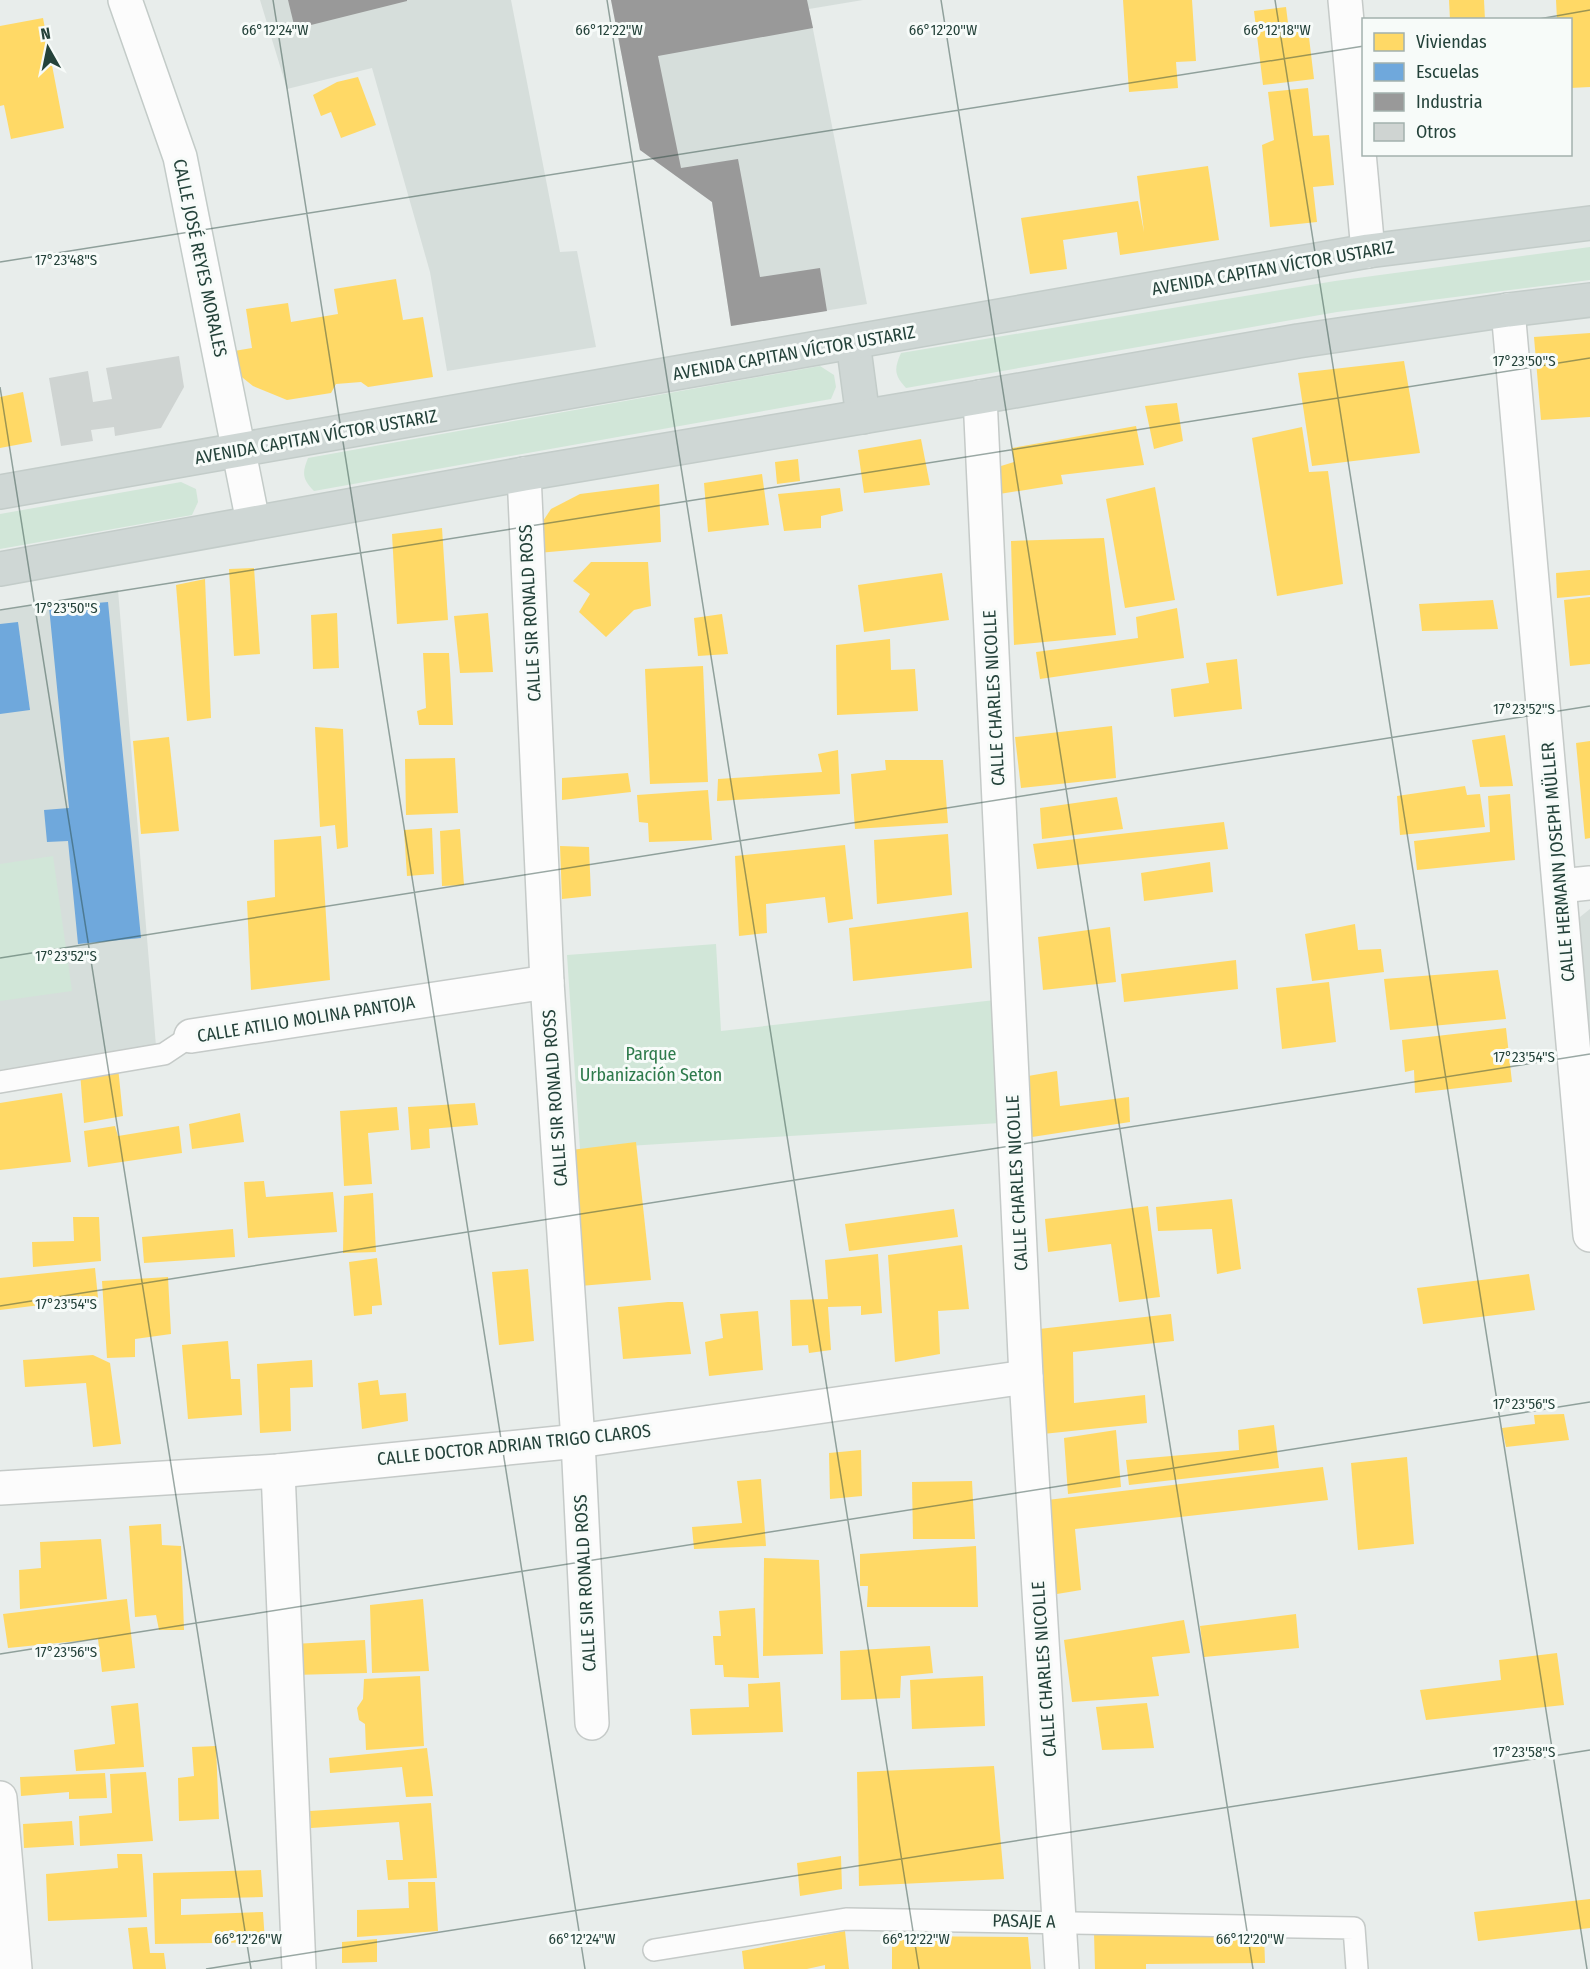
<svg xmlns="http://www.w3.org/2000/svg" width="1590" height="1969" font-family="'Fira Sans Condensed',sans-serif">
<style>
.built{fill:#d6dedb}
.green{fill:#d1e6d8}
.homes{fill:#ffd966}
.schools{fill:#6fa8dc}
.industry{fill:#999}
.building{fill:#cfd4d2}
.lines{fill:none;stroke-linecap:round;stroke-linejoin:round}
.lane-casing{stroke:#c5cac8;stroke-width:24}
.street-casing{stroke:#c5cac8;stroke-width:36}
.secondary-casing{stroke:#c3cbc8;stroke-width:36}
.primary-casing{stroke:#c3ccc9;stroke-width:36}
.lane{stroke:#fcfcfc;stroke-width:21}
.street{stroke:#fcfcfc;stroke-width:33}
.secondary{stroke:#fcfcfc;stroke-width:33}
.primary{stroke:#cfd7d5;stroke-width:33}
.ticks{fill:none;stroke:#24423a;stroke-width:1.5;stroke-opacity:0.45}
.labels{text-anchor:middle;stroke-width:6;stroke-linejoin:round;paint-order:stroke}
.street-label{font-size:18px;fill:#24423a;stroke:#f7fbf9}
.park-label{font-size:18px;fill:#2d7a4b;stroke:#f7fbf9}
.ticks-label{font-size:15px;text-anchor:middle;fill:#24423a;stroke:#f7fbf9;stroke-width:6;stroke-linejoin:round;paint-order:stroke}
</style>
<rect width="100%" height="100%" fill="#e8edeb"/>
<g class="built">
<polygon points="260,0 511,0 560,252 577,251 596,347 447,371 430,272 372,68 287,89"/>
<polygon points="611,0 863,0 809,9 867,304 731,326 712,202 640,150"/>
<polygon points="118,590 156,1046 0,1070 0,611"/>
<polygon points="1590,909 1590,1101 1575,933 1580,917"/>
</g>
<g class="green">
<path d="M1590,247V280L1337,312L906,388C894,375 894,369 901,353L1335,281Z"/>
<path d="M820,366L834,375L836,387L831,399L314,491C302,479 302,473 308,458Z"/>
<polygon points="181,482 196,489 198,502 192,515 0,549 0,514"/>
<polygon points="53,856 72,991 0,1001 0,864"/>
<polygon points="716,944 721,1031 995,1000 1000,1123 580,1149 567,955"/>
</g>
<g class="homes">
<polygon points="1123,0 1192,0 1196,61 1176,62 1178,88 1129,92"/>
<polygon points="1449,0 1484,0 1485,20 1450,20"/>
<polygon points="1556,0 1590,0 1590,87 1570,88 1570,20 1557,20"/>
<polygon points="1286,7 1289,31 1308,29 1314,79 1263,85 1254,11"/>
<polygon points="43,18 64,128 11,139 4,105 0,106 0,26"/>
<polygon points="358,77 376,125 341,138 331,112 321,116 313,95 337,82"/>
<polygon points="1308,88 1313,136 1329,135 1334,185 1313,187 1317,222 1270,227 1262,145 1274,140 1268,92"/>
<polygon points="1208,166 1219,240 1120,255 1117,232 1063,240 1067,269 1030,274 1021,218 1138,201 1144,232 1137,176"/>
<polygon points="396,279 403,320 423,317 433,377 368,387 361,382 336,384 331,393 287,400 253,386 238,374 234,351 252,348 246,309 288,303 291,322 338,314 334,289"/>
<polygon points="1590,333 1590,417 1541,420 1534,337"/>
<polygon points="1404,361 1420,453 1312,466 1298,373"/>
<polygon points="23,392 32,442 0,448 0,397"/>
<polygon points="1177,403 1183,441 1154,449 1145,406"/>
<polygon points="1136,426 1144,465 1061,475 1063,484 993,495 988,470 1014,462 1012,448"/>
<polygon points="1302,427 1309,472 1328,471 1343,584 1277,596 1252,438"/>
<polygon points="921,439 930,485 864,493 858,450"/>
<polygon points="798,459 800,481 777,484 775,462"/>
<polygon points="762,474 769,525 708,532 704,483"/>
<polygon points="659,484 661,542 538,553 535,533 551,509 580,494"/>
<polygon points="1155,487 1175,600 1125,608 1106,499"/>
<polygon points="840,488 843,511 821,516 821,528 784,531 778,494"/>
<polygon points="442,528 448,620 397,624 392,534"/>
<polygon points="1104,538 1116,635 1014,645 1011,541"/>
<polygon points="591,562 648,562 651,606 634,610 606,637 579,612 590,594 573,581"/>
<polygon points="254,568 260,654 234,656 229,569"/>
<polygon points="1590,570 1590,595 1557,598 1556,573"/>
<polygon points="942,573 949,620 864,632 858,585"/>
<polygon points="205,579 211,718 187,721 176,585"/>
<polygon points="1590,597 1590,664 1570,666 1564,600"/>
<polygon points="1493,600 1498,629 1422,631 1419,604"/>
<polygon points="1177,608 1184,658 1040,679 1036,652 1138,638 1136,617"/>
<polygon points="337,613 339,668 313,669 311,615"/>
<polygon points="488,613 493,672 460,673 454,616"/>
<polygon points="722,614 728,654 698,656 694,618"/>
<polygon points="890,639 891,670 915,669 918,711 837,715 836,645"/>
<polygon points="423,653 449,653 453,725 419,725 417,711 426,708"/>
<polygon points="1237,659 1242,709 1174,717 1171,689 1209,683 1206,663"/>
<polygon points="703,666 708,782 650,784 645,669"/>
<polygon points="1112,726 1116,778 1021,788 1015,737"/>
<polygon points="315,727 343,729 348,847 337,849 335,825 320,827"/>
<polygon points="1505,735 1513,786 1480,787 1472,740"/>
<polygon points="169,737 179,831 141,834 133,741"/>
<polygon points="1590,741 1590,838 1585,839 1576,743"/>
<polygon points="838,750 840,794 717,801 718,779 822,772 818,754"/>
<polygon points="455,758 458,813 406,815 405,759"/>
<polygon points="885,760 943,760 948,823 855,829 851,774 886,770"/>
<polygon points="628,773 631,792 562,800 562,778"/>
<polygon points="1465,786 1467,795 1480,794 1485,827 1400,835 1397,796"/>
<polygon points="708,790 712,840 649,842 648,823 639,822 637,795"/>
<polygon points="1510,794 1515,860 1417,870 1414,841 1490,832 1488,796"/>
<polygon points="1117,797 1123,829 1042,839 1040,808"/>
<polygon points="1224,822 1228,849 1037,869 1033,844"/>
<polygon points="432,828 434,874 407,876 404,830"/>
<polygon points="460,829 464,885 442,886 440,831"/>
<polygon points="948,834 952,895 877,904 874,840"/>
<polygon points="321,836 330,980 251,990 247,901 275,897 274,840"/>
<polygon points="845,845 853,919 828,923 825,897 766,904 767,933 739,936 735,856"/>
<polygon points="560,846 589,847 591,896 562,899"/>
<polygon points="1210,862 1213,892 1144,901 1141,873"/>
<polygon points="968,912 972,968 853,981 849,928"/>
<polygon points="1355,924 1358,950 1381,949 1384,972 1312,981 1305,934"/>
<polygon points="1110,927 1116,982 1043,990 1038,937"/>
<polygon points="1236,960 1238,989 1124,1002 1121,974"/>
<polygon points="1498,970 1506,1019 1390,1030 1384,979"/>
<polygon points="1329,982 1336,1042 1282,1049 1276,988"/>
<polygon points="1506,1028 1512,1082 1415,1093 1414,1070 1405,1072 1402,1040"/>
<polygon points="118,1067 123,1116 84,1123 80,1072"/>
<polygon points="1057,1071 1060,1106 1129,1097 1130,1122 1032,1137 1028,1076"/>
<polygon points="62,1093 71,1162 0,1170 0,1103"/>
<polygon points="475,1103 478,1125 429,1129 430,1148 411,1150 408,1107"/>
<polygon points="397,1107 399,1130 368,1133 372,1184 344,1186 340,1111"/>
<polygon points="240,1113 244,1142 192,1149 189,1124"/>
<polygon points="115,1126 118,1136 179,1126 182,1153 88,1167 84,1131"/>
<polygon points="636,1142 651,1280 580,1286 571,1150"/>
<polygon points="264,1181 266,1197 333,1192 337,1232 248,1238 244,1182"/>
<polygon points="373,1193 376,1252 343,1253 344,1196"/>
<polygon points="1232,1199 1241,1269 1217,1274 1212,1229 1158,1231 1156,1207"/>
<polygon points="1148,1206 1160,1297 1119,1302 1111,1244 1048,1252 1045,1219"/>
<polygon points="954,1209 958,1237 849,1251 845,1224"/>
<polygon points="73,1217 99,1217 101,1261 33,1267 32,1242 74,1241"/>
<polygon points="233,1229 235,1257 144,1263 142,1237"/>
<polygon points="962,1245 969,1309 938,1311 940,1354 895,1362 888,1255"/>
<polygon points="878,1254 882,1313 861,1315 861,1306 828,1307 831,1350 809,1353 808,1345 792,1346 790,1300 828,1299 825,1260"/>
<polygon points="377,1258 382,1305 372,1306 372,1314 354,1316 349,1262"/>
<polygon points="95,1268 98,1298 0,1310 0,1278"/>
<polygon points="528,1269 534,1341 499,1345 492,1272"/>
<polygon points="1529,1274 1535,1310 1423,1324 1417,1288"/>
<polygon points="168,1277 171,1334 135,1339 135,1357 107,1358 102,1281"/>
<polygon points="668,1302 683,1302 691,1354 623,1359 618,1307"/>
<polygon points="758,1311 763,1370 709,1376 705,1342 723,1338 720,1314"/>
<polygon points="1171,1314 1174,1341 1073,1352 1074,1403 1145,1395 1147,1423 1043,1434 1039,1329"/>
<polygon points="228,1341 231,1379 240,1379 242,1415 188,1419 182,1345"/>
<polygon points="93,1355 110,1363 121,1444 93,1447 86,1383 25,1387 23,1360"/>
<polygon points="312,1360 313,1387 290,1388 291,1431 260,1433 257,1364"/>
<polygon points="378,1380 380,1395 406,1393 408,1421 362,1429 358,1383"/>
<polygon points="1564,1414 1569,1440 1506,1447 1502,1428 1535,1424 1534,1415"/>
<polygon points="1274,1425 1279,1468 1129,1485 1126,1460 1239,1450 1238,1430"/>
<polygon points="1116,1430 1121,1487 1068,1494 1064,1438"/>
<polygon points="861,1450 862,1496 830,1499 829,1453"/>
<polygon points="1407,1457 1414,1544 1358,1550 1351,1463"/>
<polygon points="1323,1467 1328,1500 1075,1529 1081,1590 1045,1596 1039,1501"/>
<polygon points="761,1479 766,1546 694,1549 692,1527 742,1523 737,1481"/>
<polygon points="972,1481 975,1539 913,1539 912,1482"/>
<polygon points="161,1524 162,1545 181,1546 184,1630 159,1630 156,1615 135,1617 129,1526"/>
<polygon points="101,1539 107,1599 20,1609 19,1570 41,1568 40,1542"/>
<polygon points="976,1546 978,1607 867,1607 868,1586 860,1586 860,1554"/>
<polygon points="764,1558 819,1560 823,1654 763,1656"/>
<polygon points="127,1599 135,1668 102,1672 98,1639 8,1648 3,1614"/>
<polygon points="423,1599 429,1671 372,1673 370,1605"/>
<polygon points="755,1608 759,1678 724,1677 723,1665 715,1665 713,1636 721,1636 719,1611"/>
<polygon points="1296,1614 1299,1648 1204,1657 1200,1626"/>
<polygon points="1184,1620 1190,1653 1152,1657 1159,1696 1072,1702 1064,1640"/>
<polygon points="365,1640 367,1673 294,1675 294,1644"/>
<polygon points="930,1646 933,1673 901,1676 900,1698 841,1700 840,1651"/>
<polygon points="1557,1653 1564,1705 1426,1720 1420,1690 1501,1680 1499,1660"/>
<polygon points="420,1676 424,1746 366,1750 365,1724 359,1720 357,1708 363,1699 364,1679"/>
<polygon points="983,1676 985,1726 912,1729 910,1680"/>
<polygon points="780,1682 783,1732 692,1735 690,1709 749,1707 748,1684"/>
<polygon points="138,1703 144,1767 76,1771 74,1750 115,1744 111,1706"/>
<polygon points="1147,1703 1154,1748 1102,1750 1096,1707"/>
<polygon points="216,1746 219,1819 179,1821 178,1778 194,1776 192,1747"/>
<polygon points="427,1748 433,1796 406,1797 402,1767 330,1773 329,1758"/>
<polygon points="994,1766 1004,1879 859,1886 857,1772"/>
<polygon points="146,1772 153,1841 80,1846 79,1816 112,1813 110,1774"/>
<polygon points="105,1773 107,1798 69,1799 69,1792 21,1796 20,1777"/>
<polygon points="431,1803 437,1878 388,1880 386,1860 403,1860 399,1822 311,1828 310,1811"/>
<polygon points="72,1821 74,1845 24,1848 23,1824"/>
<polygon points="117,1854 142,1854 147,1917 48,1921 46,1874 118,1868"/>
<polygon points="841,1856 842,1889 800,1896 797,1863"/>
<polygon points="261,1870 263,1897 181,1899 181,1915 263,1912 265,1942 155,1944 153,1873"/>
<polygon points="408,1882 435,1882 438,1931 357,1937 357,1910 409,1908"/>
<polygon points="1590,1899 1590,1928 1478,1941 1474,1912"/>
<polygon points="147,1927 150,1953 164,1953 166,1969 133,1969 128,1928"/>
<polygon points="845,1931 849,1969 825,1969 825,1965 807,1969 744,1969 742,1951"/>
<polygon points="1094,1933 1264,1933 1265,1963 1146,1964 1146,1969 1095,1969"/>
<polygon points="892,1936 1028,1937 1031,1969 892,1969"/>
<polygon points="377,1939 377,1962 342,1963 342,1942"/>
</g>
<g class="schools">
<polygon points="108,602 141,938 78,944 68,841 47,842 44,810 69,808 49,607"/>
<polygon points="18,622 30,710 0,714 0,624"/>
</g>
<g class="industry">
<polygon points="288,0 407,0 407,1 295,29"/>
<polygon points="611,0 807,0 813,28 658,56 681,168 738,159 760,277 820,268 827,311 731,326 712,202 640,150"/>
</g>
<polygon class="building" points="179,356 184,387 161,428 115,436 114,427 91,430 93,441 61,446 49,378 88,371 93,402 112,399 106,368"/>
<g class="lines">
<defs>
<g id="lane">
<polyline points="0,1082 164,1054 191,1036"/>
<polyline points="654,1950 846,1919 1354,1928 1357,1969"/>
</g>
<g id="street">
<polyline points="1345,0 1368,251"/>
<polyline points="1508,310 1590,1235"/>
<polyline points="980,397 1026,1377 1062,1969"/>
<polyline points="524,474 547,982 578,1441 592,1723"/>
<polyline points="1560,886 1590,883"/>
<polyline points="191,1036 547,982"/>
<polyline points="278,1471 299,1969"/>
<polyline points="0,1488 278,1471 578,1441 1026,1377"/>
<polyline points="0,1798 15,1969"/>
</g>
<polyline id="secondary" points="125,0 180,157 253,522"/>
<g id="primary">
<polyline points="853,342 863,417"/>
<polyline points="0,492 1368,251 1590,223"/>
<polyline points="0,569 524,474 980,397 1298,341 1508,310 1590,300"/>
</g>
</defs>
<use href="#lane" class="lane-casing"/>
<use href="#street" class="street-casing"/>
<use href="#secondary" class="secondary-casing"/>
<use href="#primary" class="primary-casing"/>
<use href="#lane" class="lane"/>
<use href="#street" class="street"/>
<use href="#secondary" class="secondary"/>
<use href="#primary" class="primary"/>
</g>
<path class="ticks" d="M273,0L585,1969M607,0L919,1969M941,0L1253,1969M1275,0L1587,1969M1533,20L1590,10M0,262L1364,46M0,387L251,1969M0,610L1590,358M0,958L1590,706M0,1306L1590,1054M0,1654L1590,1402M206,1969L1590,1750"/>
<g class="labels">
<g class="street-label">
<text transform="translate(200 258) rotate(78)" y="6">CALLE JOSÉ REYES MORALES</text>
<text transform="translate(1273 268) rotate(-10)" y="6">AVENIDA CAPITAN VÍCTOR USTARIZ</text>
<text transform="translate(794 353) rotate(-10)" y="6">AVENIDA CAPITAN VÍCTOR USTARIZ</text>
<text transform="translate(316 437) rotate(-10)" y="6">AVENIDA CAPITAN VÍCTOR USTARIZ</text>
<text transform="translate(530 613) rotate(-93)" y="6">CALLE SIR RONALD ROSS</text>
<text transform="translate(994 698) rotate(-93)" y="6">CALLE CHARLES NICOLLE</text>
<text transform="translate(1558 862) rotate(-95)" y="6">CALLE HERMANN JOSEPH MÜLLER</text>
<text transform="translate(306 1019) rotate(-9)" y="6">CALLE ATILIO MOLINA PANTOJA</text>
<text transform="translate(555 1098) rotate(-94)" y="6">CALLE SIR RONALD ROSS</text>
<text transform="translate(1017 1183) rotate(-93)" y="6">CALLE CHARLES NICOLLE</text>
<text transform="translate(514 1445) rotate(-6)" y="6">CALLE DOCTOR ADRIAN TRIGO CLAROS</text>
<text transform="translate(585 1583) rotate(-93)" y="6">CALLE SIR RONALD ROSS</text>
<text transform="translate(1044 1669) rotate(-94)" y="6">CALLE CHARLES NICOLLE</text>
<text transform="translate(1024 1921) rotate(1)" y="6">PASAJE A</text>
</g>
<g class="park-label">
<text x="651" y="1060">Parque<tspan x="651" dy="21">Urbanización Seton</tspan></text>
</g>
</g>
<g class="ticks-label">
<text x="275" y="35">66°12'24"W</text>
<text x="609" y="35">66°12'22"W</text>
<text x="943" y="35">66°12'20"W</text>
<text x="1277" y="35">66°12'18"W</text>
<text x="66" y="265">17°23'48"S</text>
<text x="1524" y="366">17°23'50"S</text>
<text x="66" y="613">17°23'50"S</text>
<text x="1524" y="714">17°23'52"S</text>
<text x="66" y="961">17°23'52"S</text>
<text x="1524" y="1062">17°23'54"S</text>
<text x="66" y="1309">17°23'54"S</text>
<text x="1524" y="1409">17°23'56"S</text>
<text x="66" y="1657">17°23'56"S</text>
<text x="1524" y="1757">17°23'58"S</text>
<text x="248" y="1944">66°12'26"W</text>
<text x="582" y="1944">66°12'24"W</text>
<text x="916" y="1944">66°12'22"W</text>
<text x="1250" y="1944">66°12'20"W</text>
</g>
<rect x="1362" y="18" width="210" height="138" fill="#f7fbf9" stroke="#a3b1ad" stroke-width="1.5"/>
<rect x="1374" y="33" width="30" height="18" fill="#ffd966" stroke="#a3b1ad" stroke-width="1.5"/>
<text x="1416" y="48" font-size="18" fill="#24423a">Viviendas</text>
<rect x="1374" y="63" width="30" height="18" fill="#6fa8dc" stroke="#a3b1ad" stroke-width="1.5"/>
<text x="1416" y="78" font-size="18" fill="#24423a">Escuelas</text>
<rect x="1374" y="93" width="30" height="18" fill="#999999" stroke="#a3b1ad" stroke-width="1.5"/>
<text x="1416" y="108" font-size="18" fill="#24423a">Industria</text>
<rect x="1374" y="123" width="30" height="18" fill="#cfd4d2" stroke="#a3b1ad" stroke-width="1.5"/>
<text x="1416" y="138" font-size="18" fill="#24423a">Otros</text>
<g transform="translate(48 48) rotate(351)" stroke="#f7fbf9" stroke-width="4.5" paint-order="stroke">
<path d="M0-4.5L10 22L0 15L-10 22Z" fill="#24423a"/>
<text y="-9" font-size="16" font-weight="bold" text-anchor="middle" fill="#24423a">N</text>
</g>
</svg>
